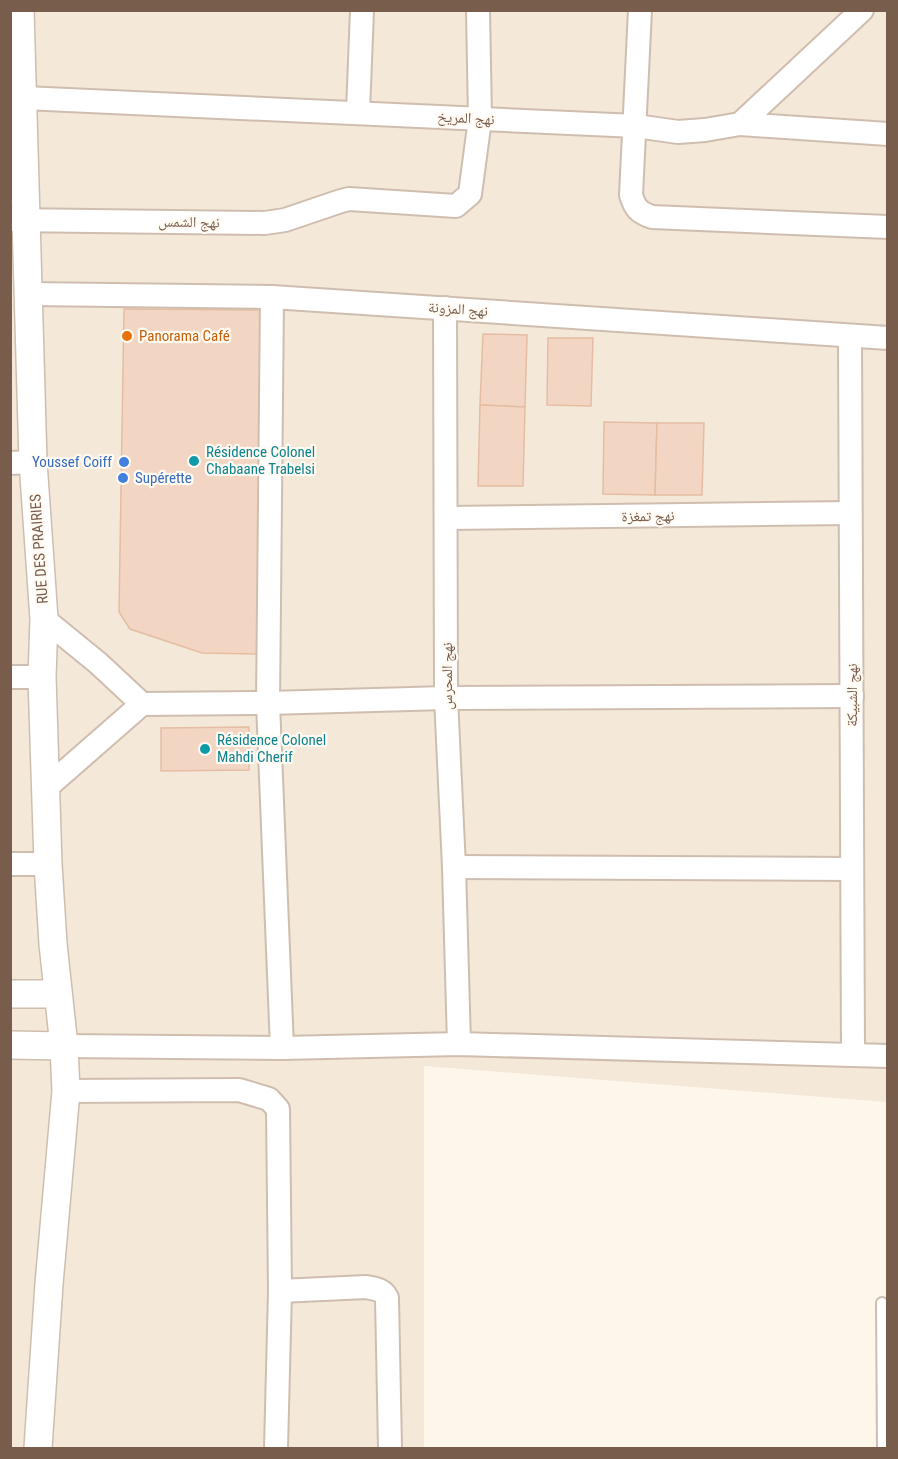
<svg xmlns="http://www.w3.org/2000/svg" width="898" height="1459" font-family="'Roboto Condensed','Noto Naskh Arabic',sans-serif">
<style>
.residential{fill:#f4e8d9}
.building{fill:#f2d6c3;stroke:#e4bda3;stroke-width:1.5}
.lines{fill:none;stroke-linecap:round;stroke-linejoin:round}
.service-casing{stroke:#cfbeaf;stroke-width:14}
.minor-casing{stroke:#cfbeaf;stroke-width:26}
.tertiary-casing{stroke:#cfbeaf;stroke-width:30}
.service{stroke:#fff;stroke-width:10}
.minor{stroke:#fff;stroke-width:22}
.tertiary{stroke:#fff;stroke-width:27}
.food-dot{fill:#e8710a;stroke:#fffaf2;stroke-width:2}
.culture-dot{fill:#0f9aa8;stroke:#fffaf2;stroke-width:2}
.shop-dot{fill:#3f7fe0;stroke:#fffaf2;stroke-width:2}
.labels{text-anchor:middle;stroke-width:4.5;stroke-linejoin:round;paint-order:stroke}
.street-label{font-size:15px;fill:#785d4d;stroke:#fffaf2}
.food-label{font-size:15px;fill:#c56008;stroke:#fffaf2;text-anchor:start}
.culture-label{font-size:15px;fill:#0d838f;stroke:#fffaf2;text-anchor:start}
.shop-label{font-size:15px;fill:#366cbe;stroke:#fffaf2;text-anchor:end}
</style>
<rect width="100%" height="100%" fill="#fdf6eb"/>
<polygon class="residential" points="10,11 887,11 887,1102 424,1066 424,1448 11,1448"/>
<g class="building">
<polygon points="124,309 268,310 262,654 202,653 130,629 119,612"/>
<polygon points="483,334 527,335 525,407 480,405"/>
<polygon points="548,338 593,338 591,406 547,405"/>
<polygon points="480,405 525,407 523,486 478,486"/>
<polygon points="604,422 657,423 655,495 603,494"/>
<polygon points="657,423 704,423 702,495 655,495"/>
<polygon points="249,727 249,770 161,771 161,728"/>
</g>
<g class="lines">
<defs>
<polyline id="service" points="882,1303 883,1448"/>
<g id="minor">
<path d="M640,10L631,195C635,208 638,212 652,217L888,227"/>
<polyline points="24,98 636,126 678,132 705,130 740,124 862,10"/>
<polyline points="358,112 362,10"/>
<polyline points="740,124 888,134"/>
<polyline points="10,220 265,223 285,220 341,201 349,199 456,206 470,194 480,119 478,10"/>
<polyline points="29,294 272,297 888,338"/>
<polyline points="272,297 268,703 282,1048"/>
<polyline points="445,308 446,698 454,867 459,1044"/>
<polyline points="850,336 853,1054"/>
<polyline points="10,463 33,462"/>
<polyline points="447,518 850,513"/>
<polyline points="44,619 98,663 142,704"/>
<polyline points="10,677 42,677"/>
<polyline points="46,788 142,704 268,703 446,698 852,696"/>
<polyline points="10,864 48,864"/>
<polyline points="454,867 851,869"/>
<polyline points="64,1046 282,1048 459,1044 888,1056"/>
<polyline points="66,1091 239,1090 269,1099 278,1109 280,1291 276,1448"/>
<path d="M280,1291L366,1287C375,1289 383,1289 387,1298L390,1448"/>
</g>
<g id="tertiary">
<polyline points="20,10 33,462 44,619 42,677 48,864 53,944 64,1046 66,1091 49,1284 38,1448"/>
<polyline points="10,994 57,994"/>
<polyline points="10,1045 64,1046"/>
</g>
</defs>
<use href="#service" class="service-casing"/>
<use href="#minor" class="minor-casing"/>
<use href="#tertiary" class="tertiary-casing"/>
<use href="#service" class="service"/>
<use href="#minor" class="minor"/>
<use href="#tertiary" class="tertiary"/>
</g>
<circle class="food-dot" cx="127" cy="336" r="6"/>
<g class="culture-dot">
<circle cx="194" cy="461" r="6"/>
<circle cx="205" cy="749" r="6"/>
</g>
<g class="shop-dot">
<circle cx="124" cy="462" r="6"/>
<circle cx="123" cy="478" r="6"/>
</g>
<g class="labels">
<g class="street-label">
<text transform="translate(466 118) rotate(3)" y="5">نهج المريخ</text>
<text transform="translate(189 222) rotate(1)" y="5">نهج الشمس</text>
<text transform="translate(458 309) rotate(4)" y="5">نهج المزونة</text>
<text transform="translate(648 516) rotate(-1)" y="5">نهج تمغزة</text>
<text transform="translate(39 549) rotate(-94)" y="5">RUE DES PRAIRIES</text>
<text transform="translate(447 676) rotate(-90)" y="5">نهج المحرس</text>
<text transform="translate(852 695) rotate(-90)" y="5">نهج الشبيكة</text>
</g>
<g class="food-label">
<text x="139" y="341">Panorama Café</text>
</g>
<g class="culture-label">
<text x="206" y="457">Résidence Colonel<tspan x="206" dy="17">Chabaane Trabelsi</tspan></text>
<text x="217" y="745">Résidence Colonel<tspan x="217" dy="17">Mahdi Cherif</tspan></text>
</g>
<g class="shop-label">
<text x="112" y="467">Youssef Coiff</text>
<text x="135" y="483" text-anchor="start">Supérette</text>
</g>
</g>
<rect width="898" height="1459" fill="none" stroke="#785d4d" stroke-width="24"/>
</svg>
